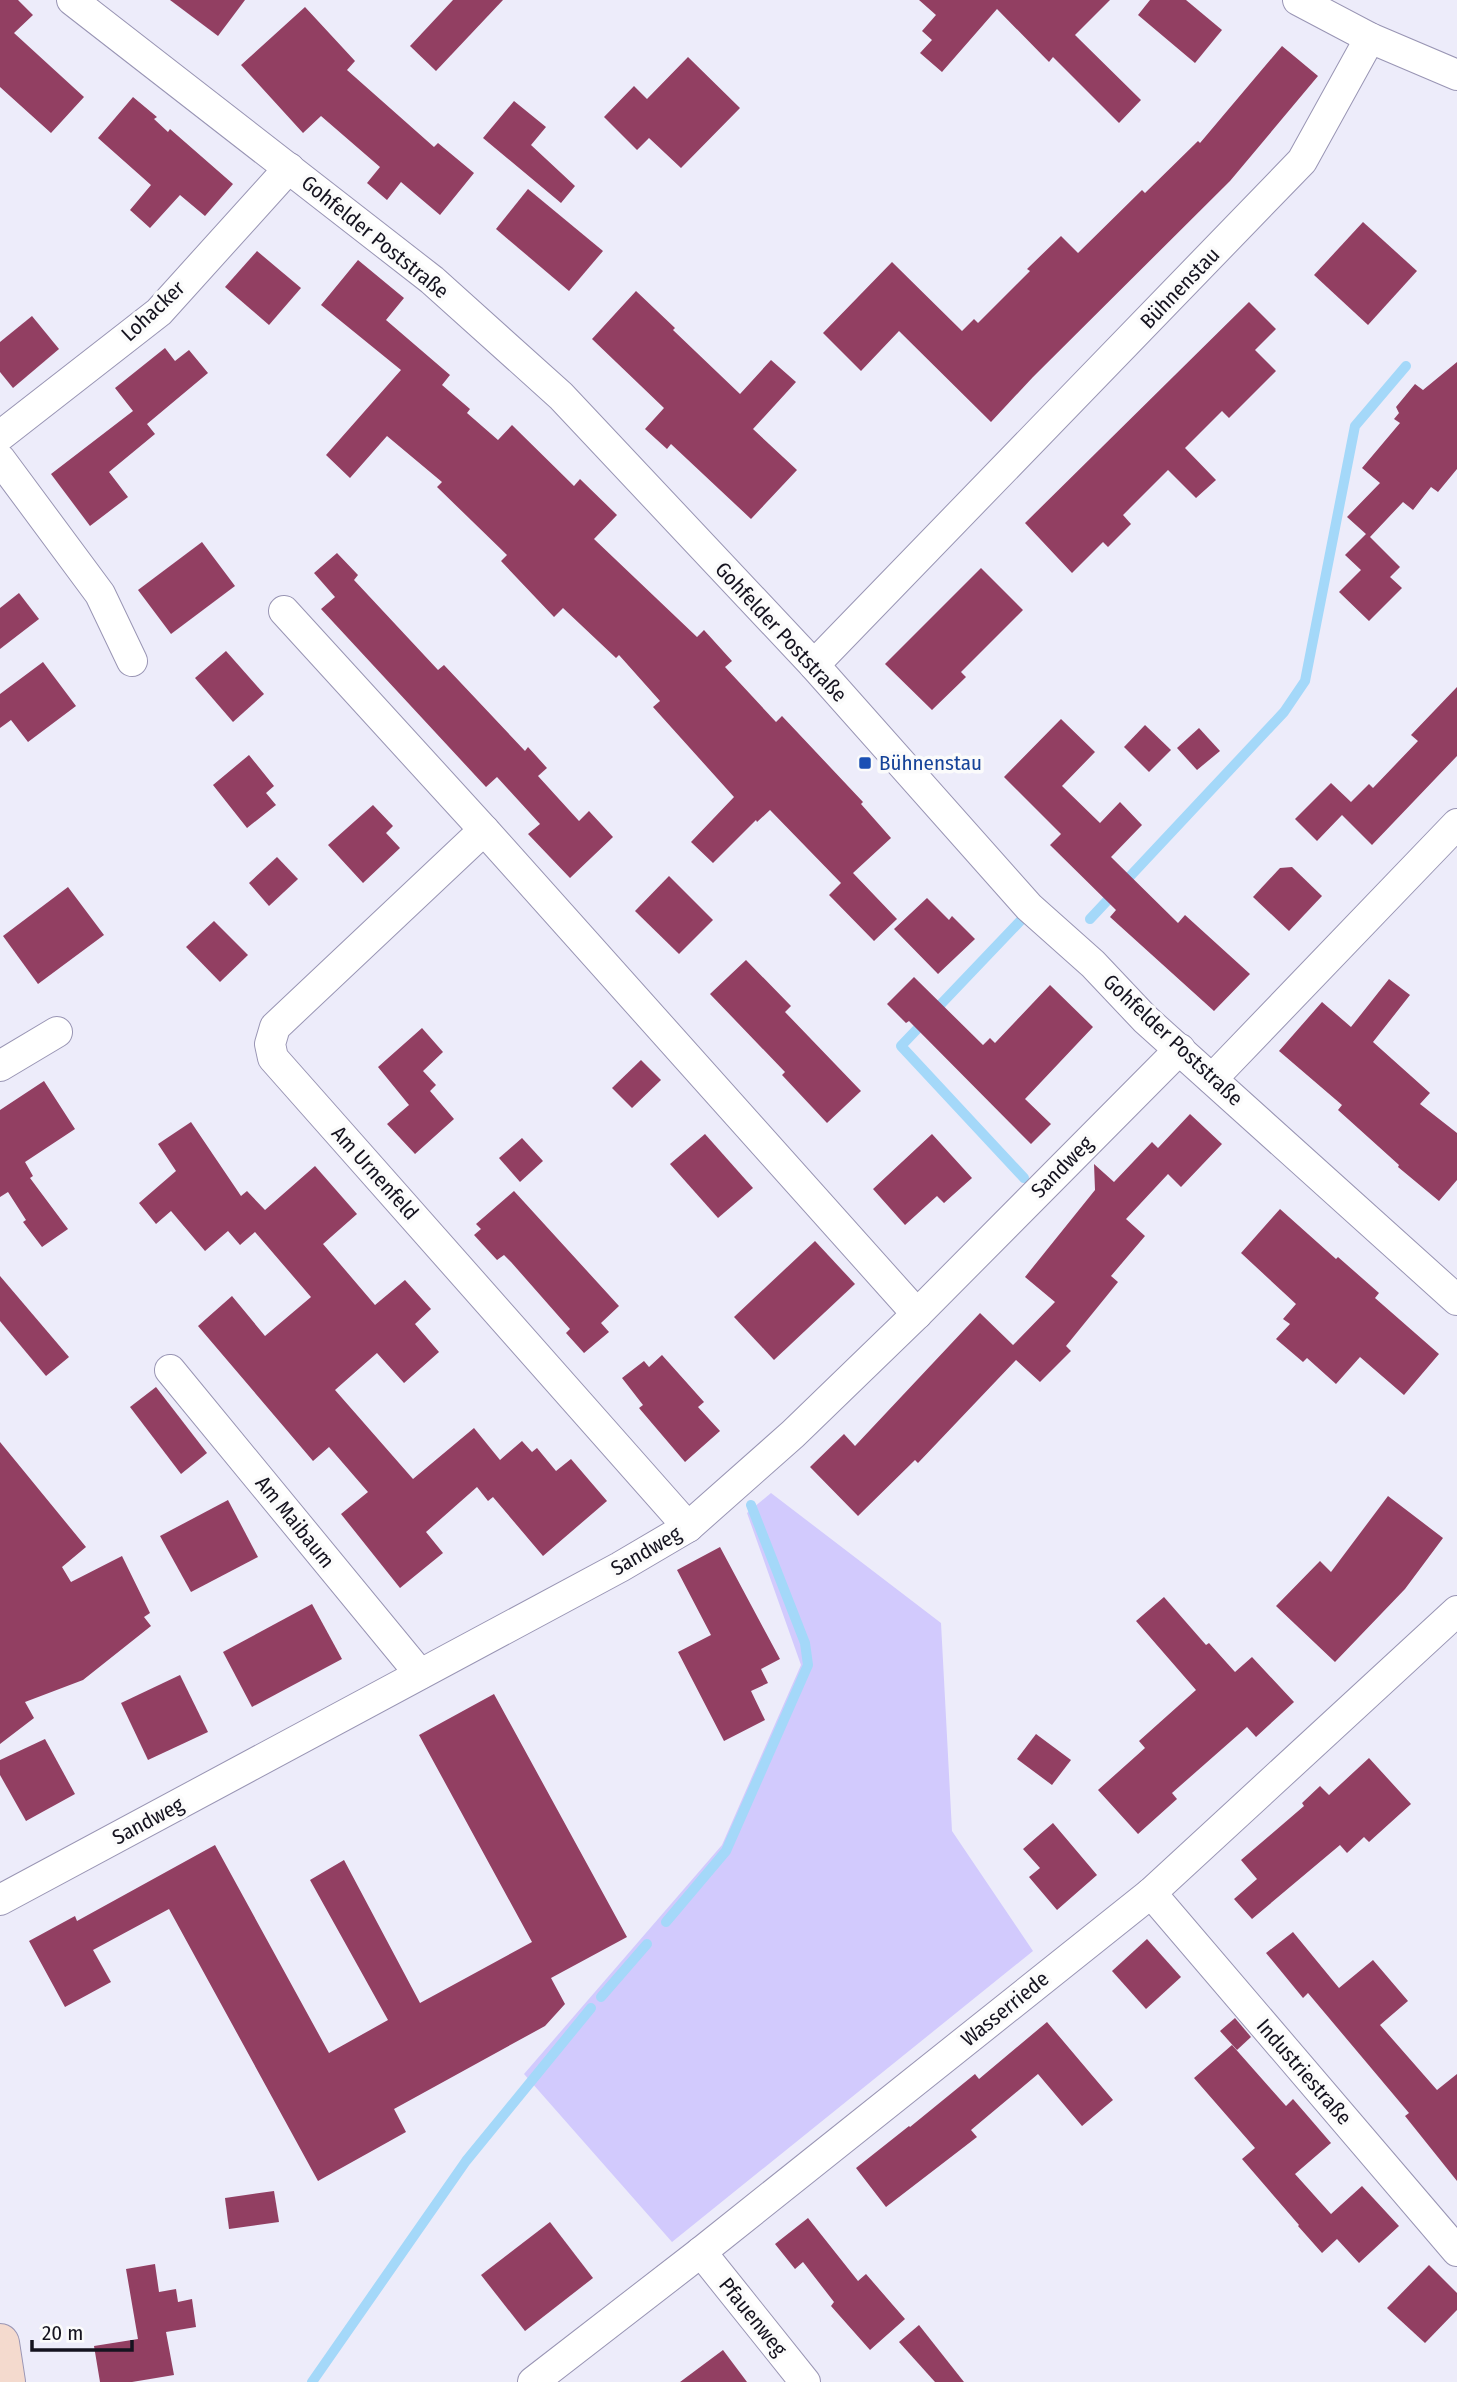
<svg xmlns="http://www.w3.org/2000/svg" width="1457" height="2382" font-family="'Fira Sans Condensed',sans-serif">
<style>
.green{fill:#d2cafd}
.lines{fill:none;stroke-linecap:round;stroke-linejoin:round}
.stream{stroke:#a4d8f9;stroke-width:10}
.building{fill:#923f62}
.minor-casing{stroke:#9995b4;stroke-width:32}
.secondary-casing{stroke:#9995b4;stroke-width:40}
.minor{stroke:#fff;stroke-width:30}
.secondary{stroke:#f4dace;stroke-width:38}
.transit-dot{fill:#1a4fb4;stroke:#fbfbfb;stroke-width:2.5}
.labels{text-anchor:middle;stroke-width:7;stroke-linejoin:round;paint-order:stroke}
.street-label{font-size:21px;fill:#15131f;stroke:#fbfbfb}
.transit-label{font-size:21px;fill:#164399;stroke:#fbfbfb;text-anchor:start}
</style>
<rect width="100%" height="100%" fill="#edecfa"/>
<polygon class="green" points="771,1493 941,1623 952,1831 1033,1951 672,2242 524,2074 722,1845 801,1665 747,1513"/>
<g class="lines">
<g class="stream">
<polyline points="1090,919 1284,712 1305,681 1355,426 1406,366"/>
<polyline points="1024,1178 901,1046 1024,917"/>
<polyline points="666,1922 726,1851 808,1665 805,1643 751,1505"/>
<polyline points="601,1997 647,1944"/>
<polyline points="312,2382 466,2161 591,2008"/>
</g>
</g>
<g class="building">
<polygon points="0,0 18,0 33,15 14,33 84,97 51,133 0,87"/>
<polygon points="170,0 245,0 218,36"/>
<polygon points="453,0 503,0 436,71 410,46"/>
<polygon points="919,0 1110,0 1075,35 1141,100 1119,123 1053,57 1049,62 997,9 942,72 920,53 932,40 922,31 936,15"/>
<polygon points="1150,0 1186,0 1222,30 1195,63 1138,15"/>
<polygon points="305,7 355,61 347,70 434,147 438,143 474,173 440,215 401,182 387,200 367,183 380,167 321,116 303,133 241,65"/>
<polygon points="1282,46 1318,76 1230,181 1033,377 991,422 899,331 861,371 823,333 892,262 962,331 974,319 978,323 1030,271 1027,269 1061,236 1078,253 1142,190 1145,193 1198,141 1200,143"/>
<polygon points="688,57 740,108 681,168 649,138 637,150 604,117 634,86 647,99"/>
<polygon points="133,97 157,117 154,119 168,132 170,129 233,184 205,216 180,195 150,228 130,210 151,185 98,138"/>
<polygon points="514,101 546,127 531,145 575,186 561,203 483,138"/>
<polygon points="528,189 603,251 569,291 496,229"/>
<polygon points="1363,222 1417,271 1368,325 1314,275"/>
<polygon points="257,251 301,288 269,325 225,287"/>
<polygon points="358,260 404,298 386,320 450,375 442,385 470,409 467,413 498,440 512,425 574,486 580,479 617,515 594,539 697,637 704,630 732,661 725,667 776,722 782,716 863,802 861,804 891,838 853,873 897,919 874,941 829,895 841,883 770,810 757,822 756,820 713,863 691,842 734,797 653,707 660,701 619,655 616,658 563,608 554,617 501,561 507,555 437,487 442,482 387,436 350,478 326,455 401,370 321,305"/>
<polygon points="636,291 675,328 673,330 740,394 771,360 796,382 753,429 797,470 751,519 671,444 667,449 645,429 664,408 592,339"/>
<polygon points="1249,302 1276,329 1255,350 1276,371 1229,418 1222,411 1185,448 1216,480 1196,498 1168,470 1123,515 1131,524 1108,547 1103,542 1072,573 1025,523"/>
<polygon points="32,316 59,349 13,388 0,372 0,342"/>
<polygon points="165,348 175,361 189,350 208,373 147,424 155,434 109,472 128,497 90,526 51,474 133,411 115,388"/>
<polygon points="1457,362 1457,469 1438,492 1431,487 1413,510 1403,502 1370,537 1400,567 1390,577 1402,588 1369,621 1339,592 1361,570 1345,555 1366,534 1347,517 1380,483 1362,468 1400,423 1394,419 1399,413 1396,407 1415,384 1423,390"/>
<polygon points="202,542 235,586 171,634 138,590"/>
<polygon points="337,553 358,575 354,580 438,670 444,665 525,751 528,747 547,768 538,776 579,821 589,811 613,837 570,878 528,834 540,824 497,777 486,787 321,609 335,597 314,573"/>
<polygon points="981,568 1023,610 961,672 966,677 932,710 885,664"/>
<polygon points="19,593 39,619 0,649 0,608"/>
<polygon points="226,651 264,694 233,722 195,678"/>
<polygon points="43,662 76,706 28,742 11,720 0,728 0,694"/>
<polygon points="1457,687 1457,756 1372,845 1342,815 1317,841 1295,819 1331,783 1351,802 1369,784 1373,788 1418,741 1411,735"/>
<polygon points="1061,719 1095,752 1062,786 1100,823 1120,802 1142,825 1111,857 1178,923 1185,915 1250,974 1214,1011 1110,917 1116,910 1050,845 1061,834 1004,777"/>
<polygon points="1145,725 1171,750 1149,772 1124,747"/>
<polygon points="1199,728 1220,751 1197,770 1177,748"/>
<polygon points="249,755 274,786 266,793 276,805 247,828 213,785"/>
<polygon points="373,805 393,826 386,833 400,848 363,883 328,845"/>
<polygon points="277,857 298,879 269,906 249,883"/>
<polygon points="1292,867 1322,896 1289,931 1253,897 1280,868"/>
<polygon points="669,876 713,920 679,954 635,911"/>
<polygon points="68,887 104,935 38,984 3,936"/>
<polygon points="927,898 949,920 952,916 975,939 938,974 894,929"/>
<polygon points="214,921 248,955 220,982 186,947"/>
<polygon points="746,960 791,1006 785,1012 861,1091 827,1123 782,1075 785,1072 710,994"/>
<polygon points="914,977 983,1045 990,1038 995,1043 1050,985 1093,1027 1025,1099 1051,1124 1031,1144 909,1021 906,1023 887,1004"/>
<polygon points="1389,979 1410,995 1373,1042 1430,1093 1420,1104 1457,1133 1457,1180 1439,1201 1398,1167 1399,1165 1338,1110 1342,1105 1279,1051 1322,1002 1351,1027"/>
<polygon points="422,1028 443,1052 423,1071 436,1085 430,1091 454,1119 415,1154 387,1124 409,1105 378,1067"/>
<polygon points="641,1060 661,1080 632,1108 612,1088"/>
<polygon points="44,1081 75,1129 25,1162 33,1176 30,1178 68,1229 42,1247 23,1222 26,1220 8,1192 0,1197 0,1110"/>
<polygon points="1190,1114 1222,1144 1181,1187 1168,1174 1126,1219 1145,1236 1111,1276 1118,1282 1066,1346 1071,1351 1040,1382 1016,1360 918,1463 915,1460 858,1516 810,1467 844,1434 855,1446 980,1313 1013,1345 1055,1302 1025,1277 1095,1190 1094,1164 1114,1182 1152,1142 1158,1148"/>
<polygon points="191,1122 241,1196 247,1191 265,1210 315,1166 357,1214 323,1244 375,1305 405,1280 431,1309 415,1324 439,1352 404,1383 377,1353 335,1390 413,1479 474,1428 500,1460 522,1441 532,1452 537,1448 556,1471 571,1459 607,1501 543,1556 493,1497 488,1501 477,1487 426,1532 443,1553 400,1588 341,1514 368,1492 329,1447 313,1461 198,1326 232,1296 265,1336 311,1297 255,1232 240,1245 228,1231 205,1251 171,1211 156,1224 139,1203 176,1171 158,1144"/>
<polygon points="705,1134 753,1188 718,1218 670,1164"/>
<polygon points="932,1134 972,1178 944,1203 937,1196 905,1225 873,1189"/>
<polygon points="522,1138 543,1161 520,1182 499,1158"/>
<polygon points="514,1191 619,1306 601,1323 609,1332 584,1353 566,1333 570,1329 511,1262 504,1255 497,1260 474,1235 481,1229 476,1224"/>
<polygon points="1280,1209 1336,1259 1338,1257 1379,1293 1375,1298 1439,1354 1404,1395 1360,1357 1336,1384 1307,1358 1303,1362 1276,1339 1290,1324 1283,1319 1296,1304 1241,1253"/>
<polygon points="815,1241 855,1284 774,1360 734,1317"/>
<polygon points="0,1276 69,1357 46,1376 0,1321"/>
<polygon points="662,1355 704,1402 698,1407 720,1431 685,1462 639,1408 643,1405 622,1378 644,1361 649,1367"/>
<polygon points="156,1387 207,1453 181,1474 130,1407"/>
<polygon points="0,1442 86,1547 62,1567 71,1582 122,1556 150,1613 144,1617 151,1626 83,1680 25,1702 34,1718 0,1744"/>
<polygon points="1388,1496 1443,1538 1405,1589 1335,1662 1276,1606 1320,1561 1331,1572"/>
<polygon points="228,1500 258,1557 191,1592 160,1536"/>
<polygon points="720,1547 780,1659 761,1669 768,1683 751,1691 765,1720 724,1741 678,1652 711,1635 677,1570"/>
<polygon points="1164,1597 1206,1645 1209,1643 1235,1672 1252,1657 1294,1702 1256,1737 1247,1727 1172,1793 1177,1799 1138,1834 1098,1790 1145,1748 1139,1741 1196,1690 1136,1621"/>
<polygon points="312,1604 342,1659 252,1707 223,1652"/>
<polygon points="180,1675 208,1732 148,1760 121,1703"/>
<polygon points="494,1694 627,1937 551,1978 565,2004 545,2026 394,2109 406,2132 318,2181 169,1909 93,1950 111,1982 65,2007 29,1941 75,1916 77,1921 215,1845 329,2053 388,2020 310,1880 344,1860 420,2003 532,1942 419,1735"/>
<polygon points="1036,1734 1071,1760 1052,1785 1017,1759"/>
<polygon points="45,1739 75,1794 26,1821 0,1775 0,1760"/>
<polygon points="1369,1758 1411,1804 1369,1842 1364,1837 1347,1853 1340,1845 1252,1919 1234,1899 1257,1879 1241,1860 1304,1806 1302,1803 1320,1786 1329,1795"/>
<polygon points="1053,1823 1097,1875 1057,1910 1029,1877 1040,1868 1023,1849"/>
<polygon points="1293,1932 1339,1988 1373,1960 1408,2001 1380,2025 1437,2090 1457,2074 1457,2181 1405,2116 1409,2113 1308,1993 1303,1998 1266,1953"/>
<polygon points="1147,1939 1181,1977 1146,2009 1112,1971"/>
<polygon points="1235,2018 1251,2037 1237,2050 1220,2031"/>
<polygon points="1047,2022 1113,2100 1082,2126 1038,2074 971,2130 977,2137 886,2207 856,2168 909,2126 910,2127 975,2074 979,2079"/>
<polygon points="1232,2045 1286,2106 1293,2099 1331,2143 1295,2174 1331,2214 1362,2186 1399,2226 1359,2263 1337,2239 1322,2253 1298,2226 1299,2225 1242,2159 1255,2148 1194,2078"/>
<polygon points="274,2191 279,2222 229,2229 225,2198"/>
<polygon points="808,2218 858,2281 866,2274 905,2319 870,2350 831,2306 834,2302 803,2262 795,2269 775,2244"/>
<polygon points="550,2222 593,2278 525,2331 481,2275"/>
<polygon points="155,2264 159,2292 176,2289 178,2302 192,2299 196,2327 166,2332 174,2375 132,2382 100,2382 94,2346 138,2339 126,2269"/>
<polygon points="1429,2265 1457,2293 1457,2310 1425,2343 1387,2308"/>
<polygon points="919,2325 964,2382 935,2382 899,2342"/>
<polygon points="723,2350 747,2382 680,2382"/>
</g>
<g class="lines">
<defs>
<g id="minor">
<polyline points="72,0 432,280 561,396 814,665 1029,907 1093,964 1145,1019 1457,1300"/>
<polyline points="1298,0 1370,38 1457,75"/>
<polyline points="0,436 159,312 289,168"/>
<polyline points="0,459 100,594 132,661"/>
<polyline points="284,611 484,830"/>
<polyline points="814,665 1302,161 1370,38"/>
<polyline points="0,1066 57,1032"/>
<polyline points="1212,1079 1457,824"/>
<polyline points="170,1370 420,1674"/>
<polyline points="688,1527 273,1058 270,1044 275,1027 484,830 917,1314"/>
<polyline points="1151,1893 1457,2251"/>
<polyline points="0,1900 620,1567 688,1527 793,1434 917,1314 1180,1049"/>
<polyline points="701,2252 805,2382"/>
<polyline points="533,2382 701,2252 1151,1893 1457,1611"/>
</g>
<polyline id="secondary" points="0,2343 6,2382"/>
</defs>
<use href="#minor" class="minor-casing"/>
<use href="#secondary" class="secondary-casing"/>
<use href="#minor" class="minor"/>
<use href="#secondary" class="secondary"/>
</g>
<rect class="transit-dot" x="858" y="756" width="14" height="14" rx="3.5"/>
<g class="labels">
<g class="street-label">
<text transform="translate(375 237) rotate(39)" y="7">Gohfelder Poststraße</text>
<text transform="translate(1180 288) rotate(-46)" y="7">Bühnenstau</text>
<text transform="translate(153 311) rotate(-43)" y="7">Lohacker</text>
<text transform="translate(781 632) rotate(47)" y="7">Gohfelder Poststraße</text>
<text transform="translate(1173 1040) rotate(43)" y="7">Gohfelder Poststraße</text>
<text transform="translate(1062 1167) rotate(-45)" y="7">Sandweg</text>
<text transform="translate(375 1173) rotate(48)" y="7">Am Urnenfeld</text>
<text transform="translate(295 1522) rotate(51)" y="7">Am Maibaum</text>
<text transform="translate(646 1551) rotate(-30)" y="7">Sandweg</text>
<text transform="translate(148 1821) rotate(-28)" y="7">Sandweg</text>
<text transform="translate(1005 2009) rotate(-39)" y="7">Wasserriede</text>
<text transform="translate(1304 2072) rotate(49)" y="7">Industriestraße</text>
<text transform="translate(753 2317) rotate(51)" y="7">Pfauenweg</text>
</g>
<g class="transit-label">
<text x="879" y="770">Bühnenstau</text>
</g>
</g>
<path d="M32 2340v10h100v-10" fill="none" stroke="#15131f" stroke-width="3.5"/>
<text x="42" y="2340" font-size="21" fill="#15131f" stroke="#fbfbfb" stroke-width="5" paint-order="stroke">20 m</text>
</svg>
